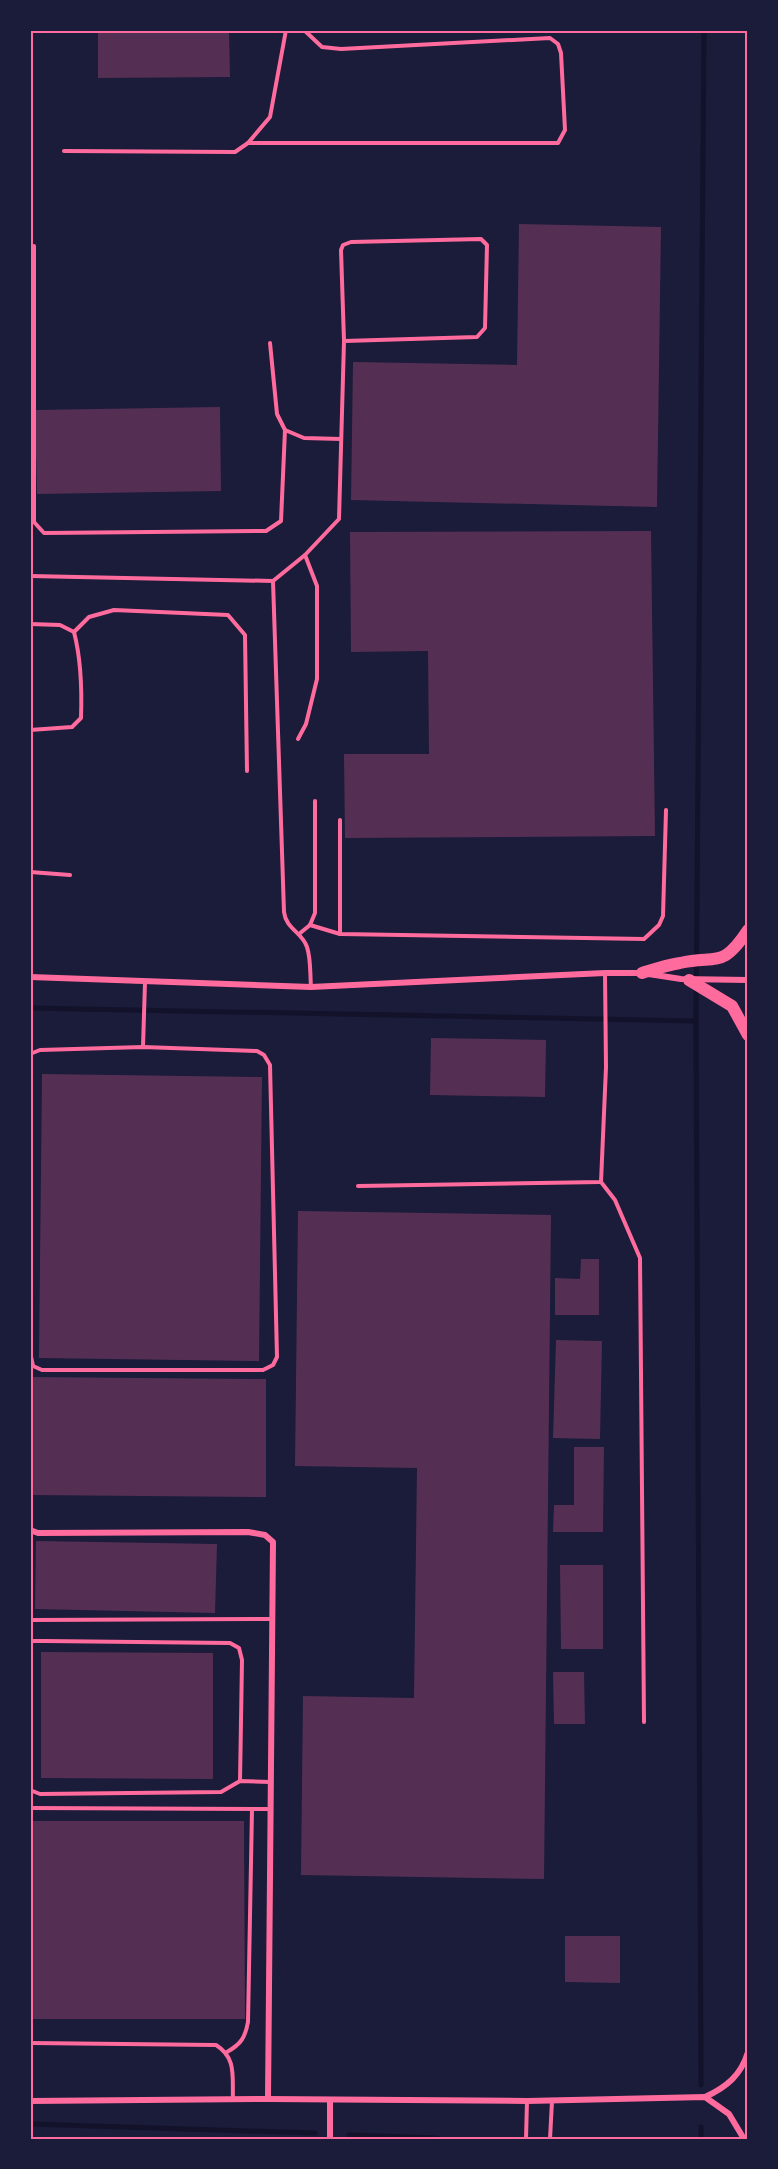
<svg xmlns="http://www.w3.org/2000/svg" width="778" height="2169" font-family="'IBM Plex Sans',sans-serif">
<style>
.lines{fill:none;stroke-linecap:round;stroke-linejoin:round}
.stream{stroke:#12122b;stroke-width:5}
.building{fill:#542f53}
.service{stroke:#ff6b9d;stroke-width:4}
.minor{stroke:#ff6b9d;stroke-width:6}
.primary{stroke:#ff6b9d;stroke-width:12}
.neatline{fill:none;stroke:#ff6b9d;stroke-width:2}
</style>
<rect width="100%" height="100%" fill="#1b1b3a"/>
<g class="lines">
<g class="stream">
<polyline points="30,1008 696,1021 701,2085"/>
<polyline points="696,1021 704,30"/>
<polyline points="30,2124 315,2133"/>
<polyline points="349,2135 437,2138"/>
<polyline points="701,2139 701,2127"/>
</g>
</g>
<g class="building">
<polygon points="98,30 229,30 230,77 98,78"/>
<polygon points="519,224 661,227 657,507 351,500 353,362 517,365"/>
<polygon points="220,407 221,491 37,494 35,410"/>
<polygon points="651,531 655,836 345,838 344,754 429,754 428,651 351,652 350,532"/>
<polygon points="431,1038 546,1040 545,1097 430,1095"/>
<polygon points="42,1074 262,1077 259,1361 39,1358"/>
<polygon points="298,1211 551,1215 544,1879 301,1875 303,1696 414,1698 417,1468 295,1466"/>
<polygon points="581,1259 599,1259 599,1315 555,1315 555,1278 580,1279"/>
<polygon points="556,1340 602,1341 600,1439 553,1438"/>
<polygon points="30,1377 266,1379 266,1497 30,1495"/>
<polygon points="574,1447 604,1447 603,1532 553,1532 554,1505 574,1505"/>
<polygon points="36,1541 217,1544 215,1613 35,1609"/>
<polygon points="560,1565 603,1565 603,1649 561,1649"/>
<polygon points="41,1652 213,1653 213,1779 41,1778"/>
<polygon points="553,1672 584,1672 585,1724 554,1724"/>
<polygon points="30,1821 244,1821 245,2019 30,2019"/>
<polygon points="565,1936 620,1936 620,1983 565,1982"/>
</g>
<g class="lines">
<g class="service">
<polyline points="248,143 558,143 565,130 561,53 558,44 550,38 341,49 322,47 304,30"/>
<polyline points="64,151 235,152 248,143 270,117 286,30"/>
<polyline points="34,246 34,522 44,533 266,531 281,521 285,430"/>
<polyline points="270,343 277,414 285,430 304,438 341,439"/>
<path d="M30,576L273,581L284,912C286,929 302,932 307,947C311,959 310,974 311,987"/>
<polyline points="273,581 305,555 339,519 344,341 341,250 343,245 351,242 481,239 487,245 485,328 477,337 344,341"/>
<path d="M30,624L60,625L74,632C81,659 82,690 81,718L72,727L30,730"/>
<polyline points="74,632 89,617 114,610 228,615 245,635 247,771"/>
<polyline points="298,739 306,724 317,679 317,586 305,555"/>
<polyline points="340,820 340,934"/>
<polyline points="30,872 70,875"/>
<polyline points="310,925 340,934 644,939 659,925 663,916 666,810"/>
<polyline points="299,934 310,925 315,913 315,801"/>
<polyline points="143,1047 145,982"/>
<polyline points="30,1054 40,1050 143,1047 257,1051 264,1055 270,1065 277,1357 273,1365 263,1370 42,1370 33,1366 30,1352"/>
<polyline points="601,1182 615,1200 640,1258 644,1722"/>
<polyline points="358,1186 601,1182 606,1067 605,973"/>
<polyline points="30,1620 272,1619"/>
<polyline points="30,1646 32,1641 44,1641 230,1643 239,1648 242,1660 240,1781"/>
<polyline points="30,1790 40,1794 221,1792 240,1781 270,1782"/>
<polyline points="30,1808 271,1809"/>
<path d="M30,2043L216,2045C237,2058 232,2077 233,2099"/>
<path d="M227,2052C241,2044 245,2038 248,2022L252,1809"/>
<polyline points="526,2139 527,2101"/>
<polyline points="550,2139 552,2101"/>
</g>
<g class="minor">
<polyline points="30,977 311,987 605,973 642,973 681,979 748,980"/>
<polyline points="30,1530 38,1533 248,1532 265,1535 273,1542 268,2099"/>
<path d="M705,2097C727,2087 741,2075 748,2052"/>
<polyline points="30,2101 268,2099 527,2101 705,2097 729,2114 744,2139"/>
<polyline points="330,2139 330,2101"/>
</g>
<g class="primary">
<path d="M642,973C655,969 667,965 680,963C718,955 722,969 748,930"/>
<polyline points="689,980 732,1006 748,1035"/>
</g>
</g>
<rect width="778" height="2169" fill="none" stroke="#1b1b3a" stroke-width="63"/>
<rect x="32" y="32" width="714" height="2106" class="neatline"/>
</svg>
